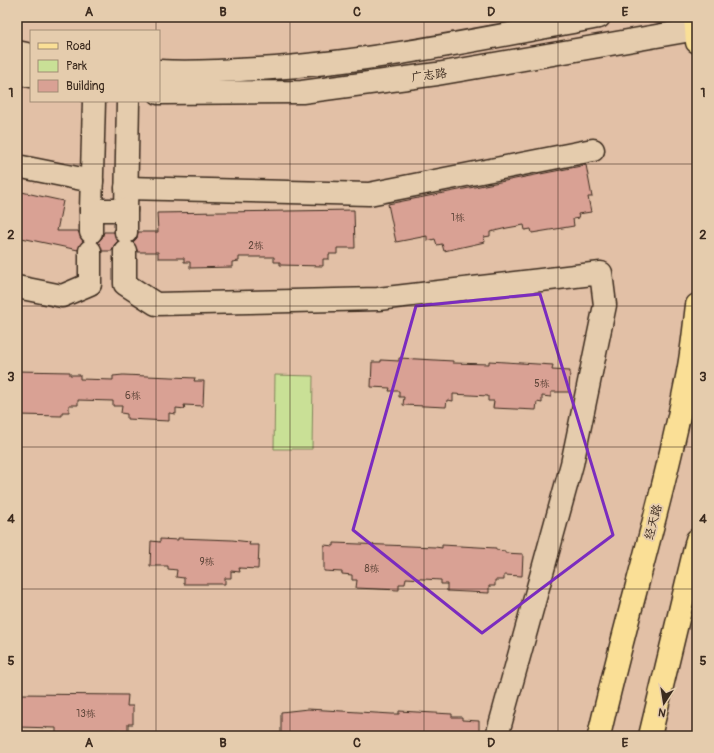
<svg xmlns="http://www.w3.org/2000/svg" width="714" height="753" font-family="Pangolin,'LXGW WenKai TC',sans-serif">
<style>
.green{fill:#c9e096;stroke:#82855a}
.building{fill:#d9a194;stroke:#3b2a1e}
.lines{fill:none;stroke-linecap:round;stroke-linejoin:round}
.minor-casing{stroke:#3b2a1e;stroke-width:25}
.major-casing{stroke:#3b2a1e;stroke-width:25}
.minor{stroke:#e5ccad;stroke-width:22}
.major{stroke:#fadf96;stroke-width:22}
.marked{fill:none;stroke:#7b2cbf;stroke-width:3;stroke-linejoin:round}
.grid{fill:none;stroke:#3b2a1e;stroke-width:1;stroke-opacity:0.55}
.labels{text-anchor:middle;stroke-width:4;stroke-linejoin:round;paint-order:stroke}
.number-label{font-size:10px;fill:#62483c}
.street-label{font-size:12px;fill:#3b2a1e;stroke:#e5ccad}
.neatline{fill:none;stroke:#3b2a1e;stroke-width:1.5}
.grid-label{font-size:13px;text-anchor:middle;font-weight:bold;fill:#3b2a1e}
</style>
<rect width="100%" height="100%" fill="#e2c0a6"/>
<filter id="ink" filterUnits="userSpaceOnUse"><feTurbulence type="fractalNoise" baseFrequency=".025" numOctaves="2"/><feDisplacementMap in="SourceGraphic" scale="8" xChannelSelector="R" yChannelSelector="G"/><feConvolveMatrix kernelMatrix="1 2 1 2 8 2 1 2 1" color-interpolation-filters="sRGB"/></filter>
<g filter="url(#ink)">
<polygon class="green" points="275,375 313,376 312,449 274,449"/>
<g class="building">
<polygon points="586,165 592,197 588,197 591,212 578,214 579,218 573,219 574,226 532,233 531,229 525,230 524,225 507,228 490,232 490,236 484,237 485,242 444,251 442,244 437,245 435,239 427,241 427,236 396,242 388,204"/>
<polygon points="17,191 63,201 57,231 78,231 83,241 78,250 17,237"/>
<polygon points="354,210 355,248 337,248 337,254 329,254 329,259 323,259 323,266 280,265 280,262 274,262 274,257 239,257 239,261 232,262 232,267 190,268 190,262 184,262 184,258 158,258 158,252 138,252 133,242 137,238 138,232 158,232 157,213"/>
<polygon points="104,232 114,232 118,241 114,245 112,251 102,251 98,242 102,238"/>
<polygon points="399,358 453,361 453,363 489,364 489,361 553,365 552,370 570,371 569,392 551,392 551,397 542,396 542,403 537,402 536,410 493,408 494,401 488,401 488,396 453,394 453,401 447,400 446,407 403,405 404,397 399,397 399,391 389,391 390,388 371,387 372,362 381,362 381,360 399,361"/>
<polygon points="17,371 70,372 70,375 80,375 80,379 113,380 113,376 123,375 195,378 194,381 204,381 203,406 184,405 185,409 176,408 176,414 169,413 169,421 127,419 127,414 121,413 122,406 113,406 113,401 78,400 78,405 69,405 69,412 62,412 62,416 20,415 20,409 17,409"/>
<polygon points="178,538 232,540 250,542 249,545 259,545 258,569 239,568 240,572 231,571 231,578 225,578 225,584 184,584 184,578 176,577 177,570 168,569 168,566 150,566 151,541 160,542 160,539 178,540"/>
<polygon points="334,543 435,547 442,548 442,545 496,548 496,550 505,551 505,553 523,554 522,576 504,575 504,580 495,580 495,586 489,586 489,593 447,591 447,584 441,584 441,580 406,578 405,584 399,584 399,590 356,588 357,580 352,580 352,575 342,574 342,572 324,571 324,545 334,546"/>
<polygon points="17,694 128,695 127,706 133,706 133,724 128,724 128,731 111,730 111,734 105,734 105,736 62,736 62,734 56,733 56,728 17,727"/>
<polygon points="308,709 392,714 399,714 399,711 452,714 452,717 462,717 462,720 479,721 479,736 281,736 281,712"/>
</g>
<g class="lines">
<defs>
<g id="minor">
<polyline points="17,52 31,55"/>
<path d="M159,71C192,73 225,71 259,69C373,62 486,38 599,17"/>
<polyline points="17,73 31,76"/>
<polyline points="159,93 302,92 437,74 697,29"/>
<polyline points="94,101 91,210 126,210 128,101"/>
<polyline points="17,166 92,181"/>
<polyline points="126,188 369,194 593,150"/>
<polyline points="91,232 91,210"/>
<polyline points="126,232 126,210"/>
<polyline points="125,251 125,284 156,304 378,299 601,273 605,305 572,464 497,736"/>
<polyline points="17,287 62,296 90,284 90,251"/>
</g>
<g id="major">
<polyline points="695,17 697,42"/>
<path d="M599,736C626,616 664,498 687,377C692,354 694,329 697,305"/>
<polyline points="650,736 697,540"/>
</g>
</defs>
<use href="#minor" class="minor-casing"/>
<use href="#major" class="major-casing"/>
<use href="#minor" class="minor"/>
<use href="#major" class="major"/>
</g>
</g>
<path class="marked" d="M540,294L613,535L482,633L353,530L416,306Z"/>
<path class="grid" d="M156,17V31M290,17V736M424,17V736M558,17V736M156,101V736M17,164H697M17,306H697M17,447H697M17,589H697"/>
<g class="labels">
<g class="number-label">
<text x="458" y="221">1栋</text>
<text x="256" y="249">2栋</text>
<text x="542" y="387">5栋</text>
<text x="133" y="399">6栋</text>
<text x="207" y="565">9栋</text>
<text x="372" y="572">8栋</text>
<text x="86" y="717">13栋</text>
</g>
<g class="street-label">
<text transform="translate(429 75) rotate(-8)" y="4">广志路</text>
<text transform="translate(653 522) rotate(-75)" y="4">经天路</text>
</g>
</g>
<rect width="714" height="753" fill="none" stroke="#e5ccad" stroke-width="44"/>
<rect x="30" y="30" width="130" height="72" fill="#e5ccad" stroke="#a18b74"/>
<rect x="38" y="43" width="20" height="6" fill="#fadf96" stroke="#a18b74"/>
<text x="66" y="50" font-size="12" fill="#3b2a1e">Road</text>
<rect x="38" y="60" width="20" height="12" fill="#c9e096" stroke="#a18b74"/>
<text x="66" y="70" font-size="12" fill="#3b2a1e">Park</text>
<rect x="38" y="80" width="20" height="12" fill="#d9a194" stroke="#a18b74"/>
<text x="66" y="90" font-size="12" fill="#3b2a1e">Building</text>
<g transform="translate(664 703) rotate(192)" stroke="#e5ccad" stroke-width="3" paint-order="stroke">
<path d="M0-3L7 15L0 10L-7 15Z" fill="#3b2a1e"/>
<text y="-6" font-size="11" font-weight="bold" text-anchor="middle" fill="#3b2a1e">N</text>
</g>
<rect x="22" y="22" width="670" height="709" class="neatline"/>
<g class="grid-label">
<text x="89" y="16">A</text>
<text x="223" y="16">B</text>
<text x="357" y="16">C</text>
<text x="491" y="16">D</text>
<text x="625" y="16">E</text>
<text x="11" y="97">1</text>
<text x="703" y="97">1</text>
<text x="11" y="239">2</text>
<text x="703" y="239">2</text>
<text x="11" y="381">3</text>
<text x="703" y="381">3</text>
<text x="11" y="523">4</text>
<text x="703" y="523">4</text>
<text x="11" y="665">5</text>
<text x="703" y="665">5</text>
<text x="89" y="747">A</text>
<text x="223" y="747">B</text>
<text x="357" y="747">C</text>
<text x="491" y="747">D</text>
<text x="625" y="747">E</text>
</g>
</svg>
